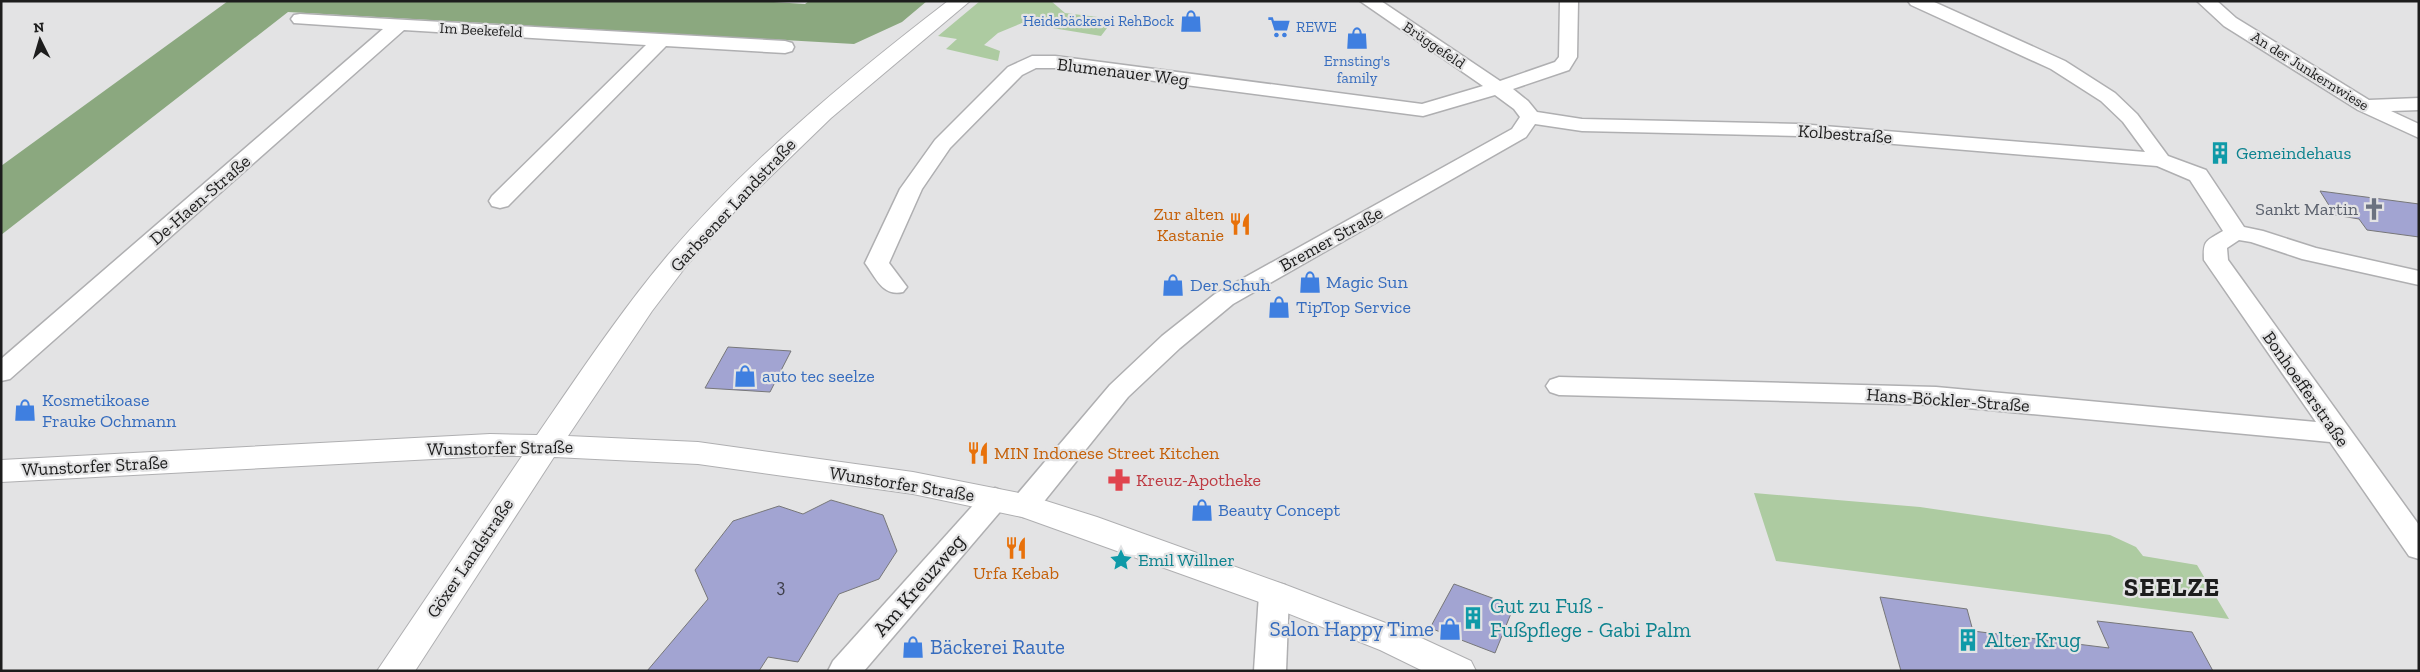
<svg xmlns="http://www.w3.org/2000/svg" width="2420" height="672" font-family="'Zilla Slab',serif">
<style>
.green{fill:#adcba1}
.forest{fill:#8ba87f}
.building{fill:#a2a4d2;stroke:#777779}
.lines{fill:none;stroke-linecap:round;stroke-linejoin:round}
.street-casing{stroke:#afafb1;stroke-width:3}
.secondary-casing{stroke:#afafb1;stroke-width:2}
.street{fill:#fff;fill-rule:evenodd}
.secondary{fill:#fff;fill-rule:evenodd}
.labels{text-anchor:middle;stroke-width:4.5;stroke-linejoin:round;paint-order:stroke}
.far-shop-label{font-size:15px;fill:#366cbe;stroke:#e3e3e4;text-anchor:end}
.far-street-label{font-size:15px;fill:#1d1d1d;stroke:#e3e3e4}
.street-label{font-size:18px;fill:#1d1d1d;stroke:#e3e3e4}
.culture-label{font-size:18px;fill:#0d838f;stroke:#e3e3e4;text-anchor:start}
.worship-label{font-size:18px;fill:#5b616d;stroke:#e3e3e4;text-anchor:end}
.food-label{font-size:18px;fill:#c56008;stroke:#e3e3e4;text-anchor:end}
.shop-label{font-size:18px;fill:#366cbe;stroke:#e3e3e4;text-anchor:start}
.health-label{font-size:18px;fill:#be3a42;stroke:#e3e3e4;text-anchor:start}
.near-number-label{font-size:18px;fill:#3e3f4a}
.near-street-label{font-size:21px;fill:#1d1d1d;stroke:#e3e3e4}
.near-culture-label{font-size:21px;fill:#0d838f;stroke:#e3e3e4;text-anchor:start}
.near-shop-label{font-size:21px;fill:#366cbe;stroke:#e3e3e4;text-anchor:end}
.near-district-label{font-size:26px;font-weight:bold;letter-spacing:1px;fill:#1d1d1d;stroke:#e3e3e4}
</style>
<rect width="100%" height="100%" fill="#e3e3e4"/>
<g class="green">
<polygon points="980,1 1051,1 1065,13 1114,19 1101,36 1022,23 998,33 984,45 1000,51 998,61 946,49 957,39 938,36"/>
<polygon points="1754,493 1920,507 2110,535 2136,547 2143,556 2197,565 2229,619 1776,561"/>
</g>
<polygon class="forest" points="228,1 757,1 805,4 809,1 927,1 902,22 854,44 288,12 1,235 1,166"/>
<g class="building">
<polygon points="2320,191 2419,204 2419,237 2367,230 2359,219 2335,215"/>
<polygon points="728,347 791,351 770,392 705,388"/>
<polygon points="831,500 883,515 897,551 879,579 839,594 798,662 768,657 759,671 647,671 708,599 695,570 733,521 779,506 803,514"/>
<polygon points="1454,584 1514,606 1495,653 1430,628"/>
<polygon points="1880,597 1967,609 1973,631 2109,648 2097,621 2192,632 2213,671 1901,671"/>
</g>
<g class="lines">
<defs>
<g id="street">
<path d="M1360,1H1381L1500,81L1555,62L1559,57L1560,1H1578L1577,57L1569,70L1513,89L1528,101L1537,112L1582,119L1799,124L2145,152L2123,122L2101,101L2051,69L1911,5L1908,1H1932L2065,61L2115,93L2137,114L2168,156L2206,170L2244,227L2263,231L2316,248L2419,271V285L2302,259L2251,242L2239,240L2227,248L2228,260L2419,525V559L2409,556L2330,442L1936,405L1559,395L1550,392L1546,386L1550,380L1559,377L1936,387L2316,422L2204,260C2203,240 2206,241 2223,231L2190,180L2157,166L1799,136L1582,131L1535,124L1526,137L1233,304L1180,348L1128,397L1034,514L1024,517L1014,514L1010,506L1014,498L1110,385L1162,336L1215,294L1512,129L1520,117L1514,109L1495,95L1423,116L1055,68H1036L1022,75L950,148L922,189L889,263L907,287L903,292C883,297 876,278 865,263L900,189L935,140L1008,67L1032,56H1055L1422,104L1483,86Z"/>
<polygon points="2197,1 2217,1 2236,18 2369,100 2419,98 2419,110 2391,111 2419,124 2419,138 2358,110 2224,26"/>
<polygon points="300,14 785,41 792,43 794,47 792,51 785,53 666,46 508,206 500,208 492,206 489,201 492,196 646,45 404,30 10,379 1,381 1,359 383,29 294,23 291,19 294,15"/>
<polygon points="995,488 1005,492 1009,499 1005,506 864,671 828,671 833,661 985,492"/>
<polygon points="1274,582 1285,585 1289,594 1286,671 1254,671 1259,594 1263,585"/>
</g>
<path id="secondary" d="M948,1H970L831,118L736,210L687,265L652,311L568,436L698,442L913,472L1024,494L1097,517L1286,585L1404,630L1471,661L1476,671H1423L1380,650L1262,603L1022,517L913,494L698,464L554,457L415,671H377L522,456H490L1,482V460L490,434L537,435C579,374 620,312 668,255C750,159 848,78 948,1Z"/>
</defs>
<use href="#street" class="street-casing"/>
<use href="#secondary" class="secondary-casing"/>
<use href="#street" class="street"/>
<use href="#secondary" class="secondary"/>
</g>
<defs>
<symbol id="shop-bare" viewBox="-9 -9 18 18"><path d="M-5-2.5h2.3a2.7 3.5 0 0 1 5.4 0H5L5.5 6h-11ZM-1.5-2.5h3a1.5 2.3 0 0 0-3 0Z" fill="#3f7fe0" stroke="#e3e3e4" stroke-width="2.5" paint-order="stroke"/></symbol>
<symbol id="supermarket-bare" viewBox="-9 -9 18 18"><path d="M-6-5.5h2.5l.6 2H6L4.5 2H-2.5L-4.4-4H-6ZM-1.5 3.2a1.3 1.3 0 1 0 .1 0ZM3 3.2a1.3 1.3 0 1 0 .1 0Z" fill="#3f7fe0" stroke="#e3e3e4" stroke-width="2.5" paint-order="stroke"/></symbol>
<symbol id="building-bare" viewBox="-9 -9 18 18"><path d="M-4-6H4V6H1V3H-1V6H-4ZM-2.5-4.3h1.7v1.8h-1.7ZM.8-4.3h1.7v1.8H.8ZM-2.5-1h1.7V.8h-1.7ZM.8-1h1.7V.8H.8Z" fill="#0f9aa8" stroke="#e3e3e4" stroke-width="2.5" paint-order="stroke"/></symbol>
<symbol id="church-bare" viewBox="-9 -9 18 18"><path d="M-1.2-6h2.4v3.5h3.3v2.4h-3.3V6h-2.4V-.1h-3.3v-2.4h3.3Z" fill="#6b7280" stroke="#e3e3e4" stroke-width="2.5" paint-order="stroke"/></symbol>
<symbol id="restaurant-bare" viewBox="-9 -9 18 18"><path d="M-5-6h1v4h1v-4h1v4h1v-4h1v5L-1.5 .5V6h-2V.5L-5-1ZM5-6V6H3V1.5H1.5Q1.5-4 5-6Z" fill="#e8710a" stroke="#e3e3e4" stroke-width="2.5" paint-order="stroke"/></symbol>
<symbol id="pharmacy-bare" viewBox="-9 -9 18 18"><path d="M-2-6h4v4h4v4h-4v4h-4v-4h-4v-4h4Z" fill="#e0444e" stroke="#e3e3e4" stroke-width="2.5" paint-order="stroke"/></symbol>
<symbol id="sight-bare" viewBox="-9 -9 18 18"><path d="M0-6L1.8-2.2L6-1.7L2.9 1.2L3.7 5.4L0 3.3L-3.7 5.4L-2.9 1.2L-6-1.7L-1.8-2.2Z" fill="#0f9aa8" stroke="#e3e3e4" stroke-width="2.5" paint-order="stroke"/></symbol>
</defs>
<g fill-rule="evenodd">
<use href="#shop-bare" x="1175" y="5" width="32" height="32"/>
<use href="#supermarket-bare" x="1263" y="11" width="32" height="32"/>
<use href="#shop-bare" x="1341" y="22" width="32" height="32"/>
<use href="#building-bare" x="2204" y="137" width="32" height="32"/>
<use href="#church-bare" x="2358" y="193" width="32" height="32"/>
<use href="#restaurant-bare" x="1224" y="208" width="32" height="32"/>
<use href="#shop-bare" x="1294" y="266" width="32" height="32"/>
<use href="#shop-bare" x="1157" y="269" width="32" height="32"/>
<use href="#shop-bare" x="1263" y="291" width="32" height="32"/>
<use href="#shop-bare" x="729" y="360" width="32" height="32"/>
<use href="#shop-bare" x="9" y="394" width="32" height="32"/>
<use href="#restaurant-bare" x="962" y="437" width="32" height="32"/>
<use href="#pharmacy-bare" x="1103" y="464" width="32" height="32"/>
<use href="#shop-bare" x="1186" y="494" width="32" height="32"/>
<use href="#restaurant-bare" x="1000" y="532" width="32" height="32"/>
<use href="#sight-bare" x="1105" y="544" width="32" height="32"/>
<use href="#building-bare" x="1457" y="602" width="32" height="32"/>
<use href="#shop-bare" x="1434" y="613" width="32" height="32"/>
<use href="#building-bare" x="1952" y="624" width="32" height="32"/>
<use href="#shop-bare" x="897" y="631" width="32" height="32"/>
</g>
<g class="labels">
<g class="far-shop-label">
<text x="1174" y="26">Heidebäckerei RehBock</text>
<text x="1296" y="32" text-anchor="start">REWE</text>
<text x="1357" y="66" text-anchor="middle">Ernsting's<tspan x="1357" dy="17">family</tspan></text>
</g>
<g class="far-street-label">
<text transform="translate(481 30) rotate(3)" y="5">Im Beekefeld</text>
<text transform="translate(1434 45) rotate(34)" y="5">Brüggefeld</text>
<text transform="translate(2310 71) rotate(32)" y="5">An der Junkernwiese</text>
</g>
<g class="street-label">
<text transform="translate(1123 72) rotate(7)" y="6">Blumenauer Weg</text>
<text transform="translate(1845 134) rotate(4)" y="6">Kolbestraße</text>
<text transform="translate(200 200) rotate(-41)" y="6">De-Haen-Straße</text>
<text transform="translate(733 205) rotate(-47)" y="6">Garbsener Landstraße</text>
<text transform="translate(1331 239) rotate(-29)" y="6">Bremer Straße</text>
<text transform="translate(2306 389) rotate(55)" y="6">Bonhoefferstraße</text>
<text transform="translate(1948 400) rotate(4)" y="6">Hans-Böckler-Straße</text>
<text transform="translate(500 448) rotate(-1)" y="6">Wunstorfer Straße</text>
<text transform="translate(95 466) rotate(-3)" y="6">Wunstorfer Straße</text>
<text transform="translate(902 484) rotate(9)" y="6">Wunstorfer Straße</text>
<text transform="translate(470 558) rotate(-56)" y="6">Göxer Landstraße</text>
</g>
<g class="culture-label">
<text x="2236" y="159">Gemeindehaus</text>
<text x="1138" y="566">Emil Willner</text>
</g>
<g class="worship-label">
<text x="2358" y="215">Sankt Martin</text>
</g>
<g class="food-label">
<text x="1224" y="220">Zur alten<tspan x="1224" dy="21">Kastanie</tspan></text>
<text x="994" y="459" text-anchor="start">MIN Indonese Street Kitchen</text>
<text x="1016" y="579" text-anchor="middle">Urfa Kebab</text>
</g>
<g class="shop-label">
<text x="1326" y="288">Magic Sun</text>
<text x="1190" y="291">Der Schuh</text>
<text x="1296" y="313">TipTop Service</text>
<text x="762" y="382">auto tec seelze</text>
<text x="42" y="406">Kosmetikoase<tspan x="42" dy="21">Frauke Ochmann</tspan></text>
<text x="1218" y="516">Beauty Concept</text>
</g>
<g class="health-label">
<text x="1136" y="486">Kreuz-Apotheke</text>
</g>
<g class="near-number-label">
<text x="781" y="592">3</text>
</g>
<g class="near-street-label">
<text transform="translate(919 585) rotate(-49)" y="7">Am Kreuzweg</text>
</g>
<g class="near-culture-label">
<text x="1490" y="613">Gut zu Fuß -<tspan x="1490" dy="24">Fußpflege - Gabi Palm</tspan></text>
<text x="1985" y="647">Alter Krug</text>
</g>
<g class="near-shop-label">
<text x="1434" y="636">Salon Happy Time</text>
<text x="930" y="654" text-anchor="start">Bäckerei Raute</text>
</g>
<g class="near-district-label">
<text x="2172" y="596">SEELZE</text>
</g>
</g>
<rect width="2420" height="672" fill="none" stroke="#1d1d1d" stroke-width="5"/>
<g transform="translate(40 40) rotate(355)" stroke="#e3e3e4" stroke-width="4" paint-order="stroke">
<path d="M0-4L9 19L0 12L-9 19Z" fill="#1d1d1d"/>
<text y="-8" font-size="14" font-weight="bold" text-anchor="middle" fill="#1d1d1d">N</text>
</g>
</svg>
